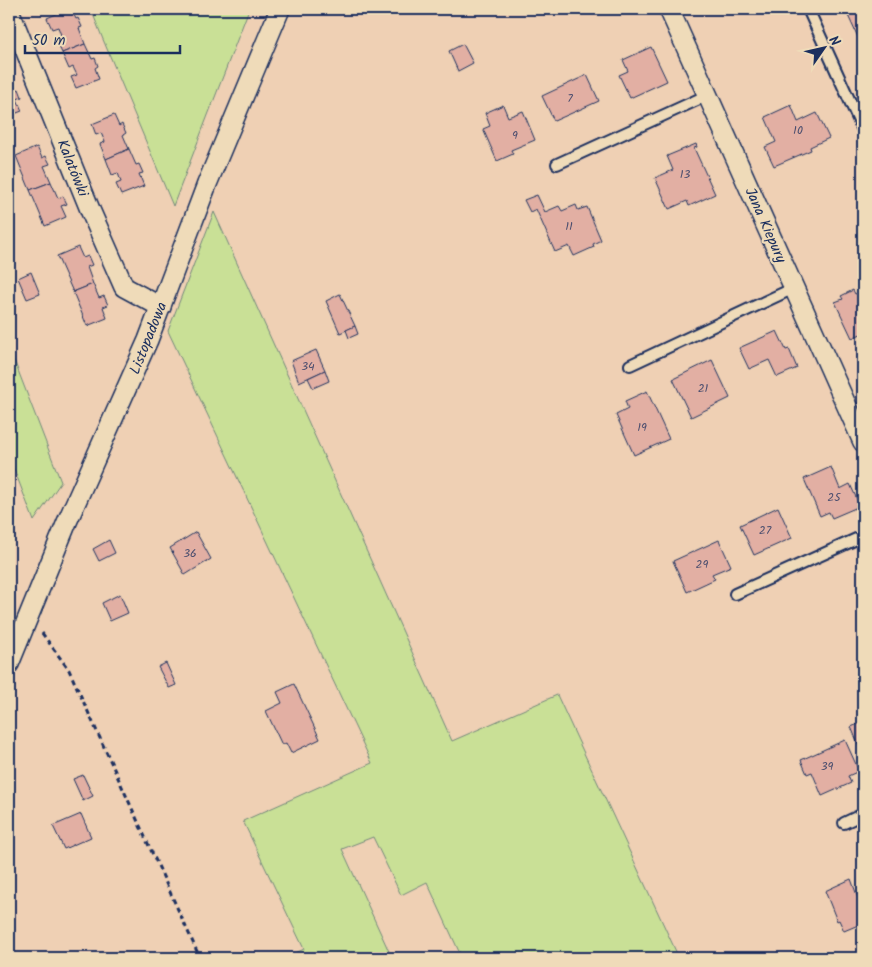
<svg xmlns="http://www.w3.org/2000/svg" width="872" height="967" font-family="Kalam,sans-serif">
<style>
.green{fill:#c9e096;stroke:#72887a}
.building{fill:#e2afa3;stroke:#1b2f5e}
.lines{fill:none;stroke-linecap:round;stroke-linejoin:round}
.service-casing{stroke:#1b2f5e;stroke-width:14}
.minor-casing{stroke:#1b2f5e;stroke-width:22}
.path{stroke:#1b2f5e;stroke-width:3;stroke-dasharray:5 4;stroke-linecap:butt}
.service{stroke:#efdbb9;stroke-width:10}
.minor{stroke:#efdbb9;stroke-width:19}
.labels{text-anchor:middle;stroke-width:4.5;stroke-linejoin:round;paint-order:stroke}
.number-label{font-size:12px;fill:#4d4f6f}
.street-label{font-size:15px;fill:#1b2f5e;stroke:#efdbb9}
</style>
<rect width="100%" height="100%" fill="#efd0b4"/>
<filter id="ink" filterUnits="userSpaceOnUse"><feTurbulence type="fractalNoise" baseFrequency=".02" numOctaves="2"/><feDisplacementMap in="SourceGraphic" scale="10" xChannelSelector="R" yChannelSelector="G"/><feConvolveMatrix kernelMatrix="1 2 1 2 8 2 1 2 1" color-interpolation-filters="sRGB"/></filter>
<g filter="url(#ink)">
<g class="green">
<polygon points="91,9 249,9 173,206 102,37"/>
<polygon points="214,212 452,741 557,695 679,958 462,958 427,882 401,895 373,837 342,849 392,958 285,958 304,949 243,821 372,763 168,331"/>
<polygon points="9,347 61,482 34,521 9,456"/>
</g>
<g class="building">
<polygon points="68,9 71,9 76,19 78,18 82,27 79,28 85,44 62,53 55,38 61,35 58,27 52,29 47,18"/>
<polygon points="845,9 863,9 863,48"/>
<polygon points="85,44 92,59 95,58 98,66 95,68 99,79 76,88 71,77 77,75 73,67 69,69 62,53"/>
<polygon points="463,44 473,63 458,71 449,51"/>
<polygon points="651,47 667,81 630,98 619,75 628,71 623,60"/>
<polygon points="587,75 599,101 554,121 542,96"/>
<polygon points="9,79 14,91 19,89 22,97 17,99 22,111 9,116"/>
<polygon points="503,105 508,117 523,111 535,140 511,150 513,154 497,161 483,129 490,126 485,113"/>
<polygon points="791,105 798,122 817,113 829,138 810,147 811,150 774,166 765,147 776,142 765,117"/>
<polygon points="114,115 119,126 122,124 126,133 123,135 129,149 106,159 100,144 105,142 101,133 96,135 92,124"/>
<polygon points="696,144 697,147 694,148 715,194 689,206 687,201 669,209 655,178 673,170 667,156"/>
<polygon points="37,147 42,158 46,156 50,164 44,166 51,182 30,190 16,156"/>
<polygon points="129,149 136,165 139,164 143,173 139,174 144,186 121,195 116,184 121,182 118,173 112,175 106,159"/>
<polygon points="51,182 58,198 63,196 67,204 61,206 66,217 45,226 30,190"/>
<polygon points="537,195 545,212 559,206 562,211 576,205 578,210 587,207 601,240 593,244 594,247 574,256 569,246 555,252 536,209 530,212 524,200"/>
<polygon points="78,247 83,258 88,256 92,265 87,267 93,284 73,292 57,256"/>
<polygon points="31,272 40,294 27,299 18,278"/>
<polygon points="93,284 99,298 104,296 108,305 103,307 107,318 87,326 73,292"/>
<polygon points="853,290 855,294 862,291 863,295 863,333 852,338 835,302 843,299 841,296"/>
<polygon points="340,294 355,326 340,333 326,301"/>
<polygon points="355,326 358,334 349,338 346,330"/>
<polygon points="777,331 786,350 789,349 797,368 777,377 769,360 749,369 739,348"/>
<polygon points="316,350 325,370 299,382 291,361"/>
<polygon points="712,360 730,398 691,417 673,379"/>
<polygon points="325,370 329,381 313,388 308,378"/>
<polygon points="647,391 669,439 634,455 616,415 628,409 625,401"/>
<polygon points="831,467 840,489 850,484 860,506 832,518 829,512 820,516 804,479"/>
<polygon points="778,507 792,538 754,555 740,525"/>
<polygon points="196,532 211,559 185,575 170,548"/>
<polygon points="109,540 115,553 99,561 93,549"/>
<polygon points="719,540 731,566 712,574 715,579 687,592 673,561"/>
<polygon points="120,594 128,613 110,621 102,603"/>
<polygon points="166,663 176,685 169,688 158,667"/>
<polygon points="294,684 320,739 291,753 286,743 282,745 266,711 282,703 277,692"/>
<polygon points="863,722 863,747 860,748 851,727"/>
<polygon points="845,740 859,771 848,776 851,783 822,796 812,772 807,774 801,760"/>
<polygon points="83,775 93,796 83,801 73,779"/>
<polygon points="81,814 91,837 64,849 53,826"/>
<polygon points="851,879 858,898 863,896 863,923 844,931 839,920 837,921 825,891"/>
</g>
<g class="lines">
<defs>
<g id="service">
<polyline points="808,9 863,130"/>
<polyline points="557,164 708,95"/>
<polyline points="630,365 794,288"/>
<polyline points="735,594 863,536"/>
<polyline points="844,823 863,814"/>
</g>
<g id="minor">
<polyline points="669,9 863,442"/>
<polyline points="9,10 91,212 124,287 161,307"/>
<polyline points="9,664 67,522 148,340 207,184 280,9"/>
</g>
</defs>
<use href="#service" class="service-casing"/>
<use href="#minor" class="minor-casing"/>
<polyline class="path" points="42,633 69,670 200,958"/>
<use href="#service" class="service"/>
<use href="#minor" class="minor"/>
</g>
</g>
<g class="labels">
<g class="number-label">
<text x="570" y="102">7</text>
<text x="798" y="134">10</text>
<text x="515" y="139">9</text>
<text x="685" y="178">13</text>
<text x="569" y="230">11</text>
<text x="308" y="370">34</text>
<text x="703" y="392">21</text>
<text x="642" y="431">19</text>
<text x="834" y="501">25</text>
<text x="765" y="534">27</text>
<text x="190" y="557">36</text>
<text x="702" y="568">29</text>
<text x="827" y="770">39</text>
</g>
<g class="street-label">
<text transform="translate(73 168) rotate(68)" y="5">Kalatówki</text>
<text transform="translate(766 225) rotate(66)" y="5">Jana Kiepury</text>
<text transform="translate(148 338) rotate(-68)" y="5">Listopadowa</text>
</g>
</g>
<rect width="872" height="967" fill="none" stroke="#efdbb9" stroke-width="30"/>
<rect x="15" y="15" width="842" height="937" fill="none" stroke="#1b2f5e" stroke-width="2" filter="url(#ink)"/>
<g transform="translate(824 48) rotate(56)" stroke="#efdbb9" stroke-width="4" paint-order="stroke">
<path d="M0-4L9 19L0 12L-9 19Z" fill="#1b2f5e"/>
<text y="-8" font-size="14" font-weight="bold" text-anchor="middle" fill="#1b2f5e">N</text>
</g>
<path d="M25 45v8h155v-8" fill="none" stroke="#1b2f5e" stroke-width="2.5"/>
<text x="32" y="45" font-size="15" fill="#1b2f5e" stroke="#efdbb9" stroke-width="4" paint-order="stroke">50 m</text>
</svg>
